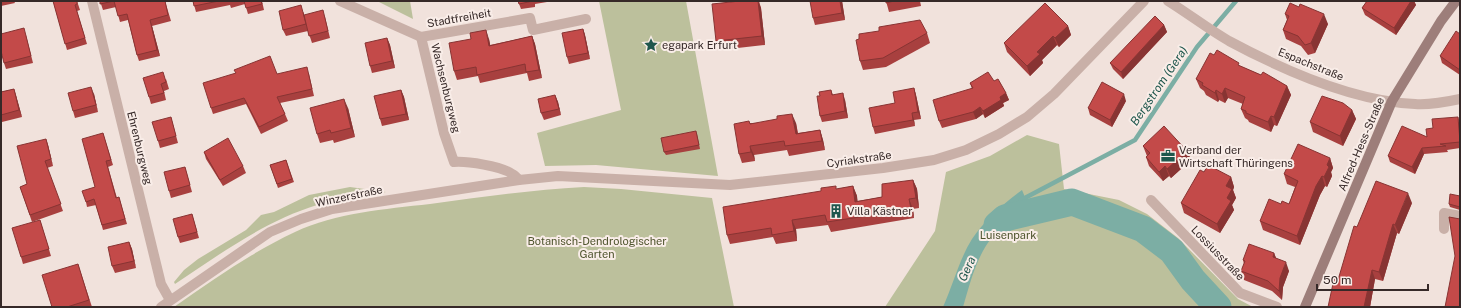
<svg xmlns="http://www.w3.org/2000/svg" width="1461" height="308" font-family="'Public Sans',sans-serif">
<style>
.green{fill:#bcc09c}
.water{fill:#7caea4}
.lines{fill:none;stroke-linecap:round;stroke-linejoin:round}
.stream{stroke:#7caea4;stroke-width:4.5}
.river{stroke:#7caea4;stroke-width:27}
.minor{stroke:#c9b0a8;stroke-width:10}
.tertiary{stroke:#c9b0a8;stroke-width:10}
.secondary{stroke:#9d7e7a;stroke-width:10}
.wall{fill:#a8403f}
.shaded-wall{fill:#883433}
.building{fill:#c34a49;stroke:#883433}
.labels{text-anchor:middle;stroke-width:4;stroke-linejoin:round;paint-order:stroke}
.street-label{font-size:11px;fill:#362928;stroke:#f9ede8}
.poi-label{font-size:11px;fill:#362928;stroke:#f9ede8;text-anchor:start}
.park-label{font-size:11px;fill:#4e542d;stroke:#f9ede8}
.water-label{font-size:12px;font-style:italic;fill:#1f574d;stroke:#f9ede8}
</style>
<rect width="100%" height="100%" fill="#f1e2dc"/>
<g class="green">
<polygon points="377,1 410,1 413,19"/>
<polygon points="599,1 686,1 718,176 596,165 545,166 537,133 621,110"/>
<polygon points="1027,135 1059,144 1064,189 1119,200 1147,214 1178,238 1238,299 1253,307 885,307 935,231 946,172 990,156"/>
<path d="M350,187L386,192C363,196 339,198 317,205C265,221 220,254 175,284L174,282L184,270L198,259L246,230L261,215L274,212L309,195Z"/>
<path d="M584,187L621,189L712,198L734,307H174C213,280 252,252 295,232C336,213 385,209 430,204C481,197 532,190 584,187Z"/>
</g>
<path class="water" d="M1022,190L1031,212C1023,216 1013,219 1006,224C979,244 972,277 963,307H943C953,285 959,260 972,239C985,220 1003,204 1022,190Z"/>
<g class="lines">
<polyline class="stream" points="1021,200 1135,140 1197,47 1236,1"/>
<polyline class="river" points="997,225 1005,218 1072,202 1143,229 1172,251 1193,280 1218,307"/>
<g class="minor">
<polyline points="92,1 161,284 170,300"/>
<polyline points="340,1 421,37"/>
<path d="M421,37L444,133L454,162C466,161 502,166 512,174C515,175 517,178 519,180"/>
<polyline points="421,37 530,18 533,30 586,19"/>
<polyline points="1151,200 1240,293 1277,307"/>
<polyline points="1444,229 1444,213 1460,216"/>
</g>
<g class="tertiary">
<path d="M1168,1C1189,14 1208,29 1229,41C1283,70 1353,101 1415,104C1429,105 1446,102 1460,99"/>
<polyline points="161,307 270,232 301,219 332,209 519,180 558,176 730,185 883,168 934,160 966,150 999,134 1027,117 1054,94 1144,1"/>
</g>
<polyline class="secondary" points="1305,307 1392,101 1441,21 1456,1"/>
</g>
<g class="wall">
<polygon points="1,1 14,1 15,3 1,6"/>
<polygon points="53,1 77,1 80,10 77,11 87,44 67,50"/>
<polygon points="100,1 165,1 171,21 152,26 160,56 139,61 137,55 128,20 120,22 116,7 103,10"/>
<polygon points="193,1 262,1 264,10 248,14 245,4 231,8 230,5 196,12"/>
<polygon points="518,1 553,1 535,4 535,7 521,9"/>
<polygon points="740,1 759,1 761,8 765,45 720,50 716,41"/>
<polygon points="842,1 845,20 815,25 813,18"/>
<polygon points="886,1 920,1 921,6 889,12"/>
<polygon points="1367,1 1414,1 1416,5 1396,35 1365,15 1362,8"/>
<polygon points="1299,7 1328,24 1315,53 1308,55 1301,46 1286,39 1283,30 1287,20 1285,14"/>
<polygon points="304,12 304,15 325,17 330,38 312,43 308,31 286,36 283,30"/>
<polygon points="1164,25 1167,32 1123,79 1113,69 1110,63"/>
<polygon points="1068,26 1071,35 1059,47 1057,45 1042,60 1043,63 1030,76 1007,52 1004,43"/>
<polygon points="583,29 585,35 590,59 569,64 567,57"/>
<polygon points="927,33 930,43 886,67 863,70 860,61 859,39"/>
<polygon points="1460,34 1460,75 1442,63 1440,56"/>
<polygon points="26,35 33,63 6,69 4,63"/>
<polygon points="532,36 535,44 542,78 529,81 527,73 480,83 478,76 457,80 454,71 489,39 490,45"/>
<polygon points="387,38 390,45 395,68 372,73 370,66"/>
<polygon points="1214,55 1240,66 1261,75 1287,86 1291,95 1277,126 1274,125 1271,132 1249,122 1248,120 1245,118 1241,109 1243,104 1228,98 1225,103 1219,100 1218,102 1206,95 1204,91 1200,88 1196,79"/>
<polygon points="277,74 309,74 314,96 280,103 285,114 288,121 261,134 246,104 213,114 211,108"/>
<polygon points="166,79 169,89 164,91 166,100 151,104 149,97"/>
<polygon points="994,81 1006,93 1009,100 1003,103 1004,106 985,118 983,114 976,119 942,128 939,121 972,89 970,83"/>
<polygon points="914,88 916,95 921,119 914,120 915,126 875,134 873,127 895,103"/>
<polygon points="14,89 22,117 2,122 1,119 1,92"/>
<polygon points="401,90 404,97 409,120 382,126 380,119"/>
<polygon points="831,90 833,95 845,100 848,118 822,122 820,116 820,96"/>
<polygon points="94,94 98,112 75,118 73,111"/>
<polygon points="555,95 558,102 561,115 544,120 541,113"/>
<polygon points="1126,101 1112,127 1090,115 1088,108"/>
<polygon points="348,108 355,137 334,143 333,140 320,143 317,134"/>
<polygon points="1352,110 1356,119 1343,146 1313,132 1310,122"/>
<polygon points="171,117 178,143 160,148 158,141"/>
<polygon points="1460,122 1460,148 1447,150 1448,152 1424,154 1415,174 1390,162 1388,156 1427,137 1433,128"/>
<polygon points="750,123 796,123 798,133 820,130 823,140 825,150 789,156 787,150 754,155 755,161 742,163 739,154"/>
<polygon points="103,133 113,165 108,167 117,198 119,197 127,224 103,230 96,205 87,207 86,202 95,187"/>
<polygon points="697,134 700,149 666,155 664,152"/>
<polygon points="46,139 48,145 53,166 47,168 63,211 32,222 20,187 27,184"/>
<polygon points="1143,146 1187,151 1191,160 1171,178 1169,176 1163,181 1149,166 1146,157 1147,156"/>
<polygon points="204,152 243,166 246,173 223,186 206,159"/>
<polygon points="1330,158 1333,168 1331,172 1332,176 1327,187 1325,186 1320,195 1300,245 1263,230 1260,221 1281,204 1289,204 1295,187 1287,184 1284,174"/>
<polygon points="286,160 294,182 278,188 270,165"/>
<polygon points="185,167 192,192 171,198 169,191"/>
<polygon points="1231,177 1234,187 1233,190 1236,198 1232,205 1234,210 1220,233 1184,213 1181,203"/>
<polygon points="913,180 917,189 919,208 913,209 914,218 831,232 828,225 796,229 797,241 776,244 773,237 730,244 727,235 837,189 853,186 857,196 857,201 882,197"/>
<polygon points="1460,196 1460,210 1450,207 1449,204"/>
<polygon points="1412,203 1399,234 1397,233 1383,281 1375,279 1370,307 1328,307 1357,227"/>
<polygon points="192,214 199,238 180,243 178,237"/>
<polygon points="40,220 51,256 23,264 21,257"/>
<polygon points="129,242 132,249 136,268 115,273 112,266"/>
<polygon points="1274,253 1276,258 1289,271 1283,287 1282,300 1272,291 1244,280 1241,271 1244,264 1243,260"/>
<polygon points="78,264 92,307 52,307"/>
</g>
<g class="shaded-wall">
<polygon points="758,1 761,8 765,45 762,36"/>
<polygon points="840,1 842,1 845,20 842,13"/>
<polygon points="1411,1 1414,1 1416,5 1396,35 1394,28"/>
<polygon points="1324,14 1328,24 1315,53 1311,43"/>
<polygon points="150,20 152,26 160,56 157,50"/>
<polygon points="1164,25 1167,32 1123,79 1121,72"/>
<polygon points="1068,26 1071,35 1059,47 1055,38"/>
<polygon points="583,29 585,35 590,59 588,53"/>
<polygon points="486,30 489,39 492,54 489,46"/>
<polygon points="532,36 535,44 542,78 539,70"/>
<polygon points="1053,36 1057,45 1042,60 1043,63 1030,76 1027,66 1037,52"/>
<polygon points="387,38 390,45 395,68 392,61"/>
<polygon points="1287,86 1291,95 1277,126 1274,117"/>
<polygon points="91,87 94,94 98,112 96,105"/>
<polygon points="914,88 916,95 921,119 918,112"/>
<polygon points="1225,88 1228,98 1225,103 1222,94"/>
<polygon points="14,89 16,95 22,117 19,110"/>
<polygon points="401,90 404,97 409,120 406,114"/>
<polygon points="1216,90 1219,100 1218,102 1215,93"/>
<polygon points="843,93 845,100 848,118 845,111"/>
<polygon points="1006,93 1009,100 1003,103 1004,106 985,118 983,111 1000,97"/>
<polygon points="1124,94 1126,101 1112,127 1110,120"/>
<polygon points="555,95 558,102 561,115 559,109"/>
<polygon points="344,99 348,108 355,137 351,128"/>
<polygon points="980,107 983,114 976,119 973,112"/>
<polygon points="1352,110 1356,119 1343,146 1340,136"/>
<polygon points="912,113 914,120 915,126 913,120"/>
<polygon points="792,114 796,123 799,143 796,134"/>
<polygon points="1271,116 1274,125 1271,132 1268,122"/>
<polygon points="1458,117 1460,122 1460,137"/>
<polygon points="820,130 823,140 825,150 822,141"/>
<polygon points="46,139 48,145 53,166 51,159"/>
<polygon points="750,146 754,155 755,161 751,152"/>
<polygon points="1422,148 1424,154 1415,174 1412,167"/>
<polygon points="1187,151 1191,160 1171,178 1167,169"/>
<polygon points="1330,158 1333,168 1331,172 1332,176 1327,187 1324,177 1327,165"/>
<polygon points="1165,166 1169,176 1163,181 1159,172"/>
<polygon points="1322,176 1325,186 1320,195 1300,245 1297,236 1316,186"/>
<polygon points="1231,177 1234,187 1233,190 1236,198 1232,205 1234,210 1220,233 1217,224 1227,198 1226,186"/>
<polygon points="913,180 917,189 919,208 916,198"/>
<polygon points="853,186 857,196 859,211 855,202"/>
<polygon points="1408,193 1412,203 1399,234 1395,225"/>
<polygon points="909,199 913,209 914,218 911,209"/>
<polygon points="792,220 796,229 797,241 794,231"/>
<polygon points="1393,224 1397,233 1383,281 1379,272"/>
<polygon points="129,242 132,249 136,268 134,261"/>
<polygon points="1274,253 1278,263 1273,257"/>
<polygon points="1286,262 1289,271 1283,287 1282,300 1279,291 1280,278"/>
<polygon points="1372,270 1375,279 1370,307 1364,307"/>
</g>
<g class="building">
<polygon points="53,1 77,1 77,4 75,5 85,38 65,44"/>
<polygon points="100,1 114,1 100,4"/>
<polygon points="114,1 165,1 168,15 150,20 157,50 137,55 127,14 118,16"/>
<polygon points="193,1 219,1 194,6"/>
<polygon points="244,1 261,1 262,4 246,8"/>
<polygon points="518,1 533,1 519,4"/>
<polygon points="740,1 758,1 762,36 716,41 712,4"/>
<polygon points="810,1 840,1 842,13 813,18"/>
<polygon points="886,1 894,1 886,3"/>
<polygon points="1367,1 1411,1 1394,28 1362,8"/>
<polygon points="1045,3 1068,26 1055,38 1053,36 1037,52 1040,54 1027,66 1004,43"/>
<polygon points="1290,3 1299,7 1300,4 1324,14 1311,43 1305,45 1298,36 1283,30 1289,16 1285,14"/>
<polygon points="301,5 306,24 283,30 279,11"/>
<polygon points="323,10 328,31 309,36 304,15"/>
<polygon points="1155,16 1164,25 1121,72 1110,63"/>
<polygon points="920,20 927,33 883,58 860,61 856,40 859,39 859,34 879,31 879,27"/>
<polygon points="24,28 31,56 4,63 1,51 1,34"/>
<polygon points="583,29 588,53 567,57 562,33"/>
<polygon points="486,30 489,46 532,36 539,70 526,72 525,64 477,75 476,67 454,71 449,43 471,39 470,33"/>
<polygon points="1456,31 1460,34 1460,70 1440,56"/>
<polygon points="387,38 392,61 370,66 365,43"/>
<polygon points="1217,50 1239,63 1238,65 1261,75 1263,72 1287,86 1274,117 1271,116 1268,122 1246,113 1246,111 1241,109 1245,97 1225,88 1222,94 1216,90 1215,93 1202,85 1203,83 1196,79 1210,53 1214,55"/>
<polygon points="270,56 277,74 307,67 312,89 277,97 285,114 259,127 244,98 211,108 203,83 236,73 234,70"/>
<polygon points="163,72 166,82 161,84 164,93 149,97 143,78"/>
<polygon points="988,72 994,81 998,79 1006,93 1000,97 1001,100 983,111 980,107 973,112 939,121 933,100 973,88 970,83"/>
<polygon points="1102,82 1124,94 1110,120 1088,108"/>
<polygon points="91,87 96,105 73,111 68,93"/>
<polygon points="914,88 918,112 912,113 913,120 873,127 869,108 895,103 893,92"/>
<polygon points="14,89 19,110 1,115 1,92"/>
<polygon points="401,90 406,114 380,119 374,96"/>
<polygon points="831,90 832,95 843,93 845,111 820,116 817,96 820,96 819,92"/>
<polygon points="555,95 559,109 541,113 538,99"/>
<polygon points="1322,96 1343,103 1352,110 1340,136 1310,122"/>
<polygon points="344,99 351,128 331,133 330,130 317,134 310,108"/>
<polygon points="792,114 796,134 820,130 822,141 785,146 784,141 750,146 751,152 739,154 734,124 749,121 750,124 777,119 777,116"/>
<polygon points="171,117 176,136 158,141 152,122"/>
<polygon points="1458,117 1460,142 1440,144 1446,146 1422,148 1412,167 1388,156 1402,126 1427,137 1426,129 1433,128 1432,119"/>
<polygon points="1164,126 1187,151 1167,169 1165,166 1159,172 1146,157 1150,153 1143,146"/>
<polygon points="696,131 699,145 664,152 661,138"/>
<polygon points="103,133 111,160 106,161 116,198 119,197 125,219 102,225 94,199 86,202 82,191 95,187 82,139"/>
<polygon points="228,138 243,166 220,180 204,152"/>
<polygon points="46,139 51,159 45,161 61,204 30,215 20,187 27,184 17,146"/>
<polygon points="1298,144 1330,158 1327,165 1329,167 1324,177 1322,176 1316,186 1297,236 1260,221 1269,199 1281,204 1282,201 1289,204 1298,181 1284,174"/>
<polygon points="286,160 292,179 277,184 270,165"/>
<polygon points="1208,165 1231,177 1226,186 1232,189 1227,198 1231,201 1217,224 1181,203 1200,170 1204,172"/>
<polygon points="185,167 190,185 169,191 164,172"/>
<polygon points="913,180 916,198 909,199 911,209 827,222 825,215 792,220 794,231 772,235 771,228 727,235 723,207 821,191 821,188 836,186 836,189 853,186 855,202 882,197 882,184"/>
<polygon points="1376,181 1408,193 1395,225 1393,224 1379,272 1372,270 1364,307 1328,307 1334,279 1338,280 1354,226 1357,227"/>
<polygon points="1450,194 1460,196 1460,207 1449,204"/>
<polygon points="192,214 197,232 178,237 173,219"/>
<polygon points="1449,217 1460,219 1460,307 1445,307 1455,256"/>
<polygon points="40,220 49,249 21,257 12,228"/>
<polygon points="129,242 134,261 112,266 108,247"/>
<polygon points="1249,244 1274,253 1273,257 1286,262 1280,278 1279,291 1268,281 1241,271 1245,261 1243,260"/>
<polygon points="78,264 89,300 67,307 52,307 42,275"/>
</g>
<defs>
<symbol id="sight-bare" viewBox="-9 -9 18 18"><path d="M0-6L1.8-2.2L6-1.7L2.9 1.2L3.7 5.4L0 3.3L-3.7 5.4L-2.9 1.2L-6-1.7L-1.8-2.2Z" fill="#1f574d" stroke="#f9ede8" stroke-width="2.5" paint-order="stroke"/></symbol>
<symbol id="office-bare" viewBox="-9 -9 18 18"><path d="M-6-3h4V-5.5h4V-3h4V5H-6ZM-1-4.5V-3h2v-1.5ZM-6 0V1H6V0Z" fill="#1f574d" stroke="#f9ede8" stroke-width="2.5" paint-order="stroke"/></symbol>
<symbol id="building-bare" viewBox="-9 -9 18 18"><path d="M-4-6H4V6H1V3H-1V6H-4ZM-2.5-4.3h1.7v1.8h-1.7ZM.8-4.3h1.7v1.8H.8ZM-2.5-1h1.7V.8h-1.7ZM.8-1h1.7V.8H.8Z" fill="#1f574d" stroke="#f9ede8" stroke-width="2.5" paint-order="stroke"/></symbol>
</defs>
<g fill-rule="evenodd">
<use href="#sight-bare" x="641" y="35" width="20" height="20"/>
<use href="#office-bare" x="1158" y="146" width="20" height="20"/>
<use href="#building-bare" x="826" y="201" width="20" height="20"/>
</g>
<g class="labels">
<g class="street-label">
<text transform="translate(459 18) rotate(-10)" y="4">Stadtfreiheit</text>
<text transform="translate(1311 64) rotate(22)" y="4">Espachstraße</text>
<text transform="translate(446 88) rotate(76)" y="4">Wachsenburgweg</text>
<text transform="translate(1361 144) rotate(-67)" y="4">Alfred-Hess-Straße</text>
<text transform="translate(140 148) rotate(76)" y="4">Ehrenburgweg</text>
<text transform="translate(859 159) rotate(-8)" y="4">Cyriakstraße</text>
<text transform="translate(349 196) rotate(-12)" y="4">Winzerstraße</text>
<text transform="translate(1218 253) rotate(46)" y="4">Lossiusstraße</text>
</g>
<g class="poi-label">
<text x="662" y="49">egapark Erfurt</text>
<text x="1179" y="154">Verband der<tspan x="1179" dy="13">Wirtschaft Thüringens</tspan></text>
<text x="847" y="215">Villa Kästner</text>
</g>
<g class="park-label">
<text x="1008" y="239">Luisenpark</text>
<text x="597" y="245">Botanisch-Dendrologischer<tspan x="597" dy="13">Garten</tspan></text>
</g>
<g class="water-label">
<text transform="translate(1159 86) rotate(-56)" y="4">Bergstrom (Gera)</text>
<text transform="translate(967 269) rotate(-66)" y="4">Gera</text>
</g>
</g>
<rect width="1461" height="308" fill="none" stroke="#362928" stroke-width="4"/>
<path d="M1317 284v6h111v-6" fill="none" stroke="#362928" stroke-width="2"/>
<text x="1323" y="284" font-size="12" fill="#362928" stroke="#f9ede8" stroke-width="3" paint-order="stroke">50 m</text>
</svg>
